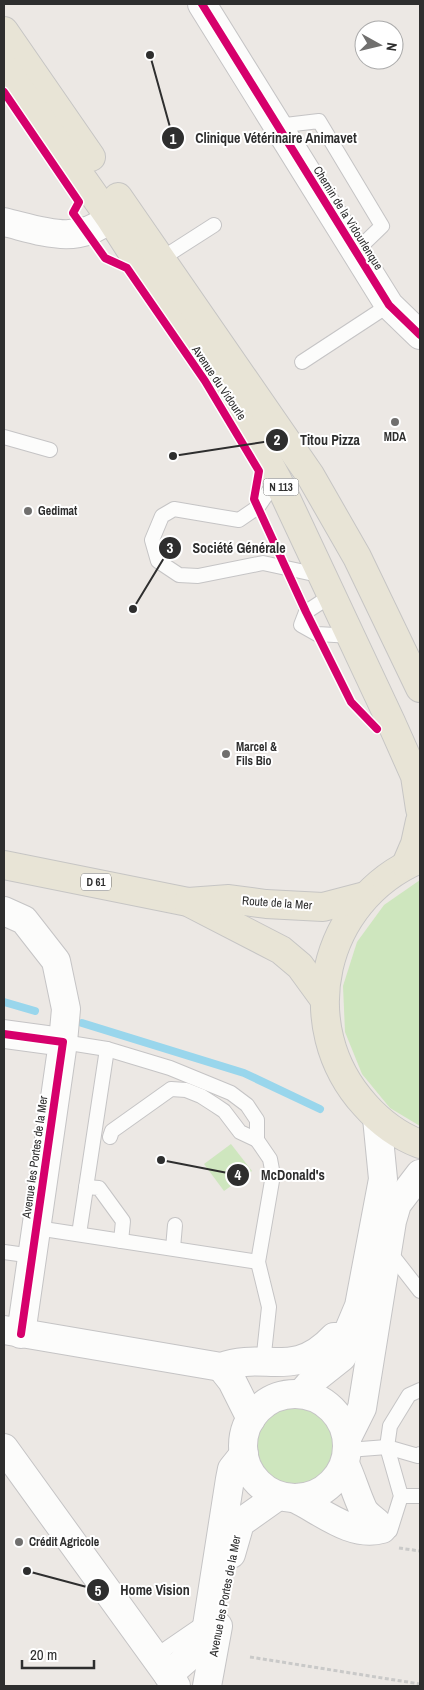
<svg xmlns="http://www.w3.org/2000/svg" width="424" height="1690" font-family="'Archivo Narrow',sans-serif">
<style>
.green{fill:#cee6be}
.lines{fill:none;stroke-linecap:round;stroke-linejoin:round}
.stream{stroke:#99d6ec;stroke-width:8}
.lane-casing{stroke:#c5c4c5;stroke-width:16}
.street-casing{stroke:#c5c4c5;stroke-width:30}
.primary-casing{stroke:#c6c5c4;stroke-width:30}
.path{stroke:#c9c9c8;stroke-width:3;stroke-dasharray:4 2.5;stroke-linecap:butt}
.lane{stroke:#fcfcfb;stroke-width:14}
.street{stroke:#fcfcfb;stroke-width:28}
.primary{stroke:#e8e4d6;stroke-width:28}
.cycleway-casing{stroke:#fff;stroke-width:11}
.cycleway{stroke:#d6006c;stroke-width:8}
.poi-dot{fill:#706f6e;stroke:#fff;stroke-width:2}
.labels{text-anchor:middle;stroke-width:4;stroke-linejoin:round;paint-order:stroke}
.shield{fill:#fff;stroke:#6d6d6d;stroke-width:1}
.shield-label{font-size:11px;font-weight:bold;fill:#2e2e2e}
.street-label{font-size:12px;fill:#2e2e2e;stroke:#fff}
.poi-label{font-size:12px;font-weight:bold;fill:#2e2e2e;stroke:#fff;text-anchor:start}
.leader{fill:none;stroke:#2e2e2e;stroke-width:2}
.callout-dot{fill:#2e2e2e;stroke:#fff;stroke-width:2}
.mark-label{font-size:15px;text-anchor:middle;font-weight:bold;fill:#fff}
.callout-label{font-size:14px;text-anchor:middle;font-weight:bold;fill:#2e2e2e;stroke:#fff;stroke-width:4;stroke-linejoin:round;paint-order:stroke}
</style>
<rect width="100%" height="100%" fill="#ece8e4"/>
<g class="green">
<polygon points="420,880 420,1126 390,1108 362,1074 345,1032 343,986 357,942 384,905"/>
<polygon points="231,1144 252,1171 224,1191 204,1164"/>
<circle cx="296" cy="1446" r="39"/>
</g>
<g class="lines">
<g class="stream">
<polyline points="4,1002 35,1011"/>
<polyline points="82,1023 244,1073 320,1109"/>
</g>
<defs>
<g id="lane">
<polyline points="277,126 319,121 382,226 355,252"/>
<polyline points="161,259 214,225"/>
<polyline points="302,362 389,305"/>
<polyline points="4,437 50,450"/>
<polyline points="277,479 258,507 239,520 174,509 162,516 152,540 158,561 179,575 198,576 263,563 323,576"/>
<polyline points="332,595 306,612 301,625 317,634 352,636"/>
<polyline points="63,1042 107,1049 170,1068 231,1093 247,1105 257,1120 257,1140 270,1159 273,1175 258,1262 269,1307 263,1363"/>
<polyline points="110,1137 112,1131 171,1089 186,1090 201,1096 215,1105 224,1111 240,1132 257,1140"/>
<polyline points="86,1187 99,1188 123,1221 121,1241"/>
<polyline points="37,1228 258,1262"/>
<polyline points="79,1234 107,1049"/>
<polyline points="173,1248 175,1225"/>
<polyline points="388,1250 420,1291"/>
<polyline points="4,1252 33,1256"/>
<polyline points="348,1450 387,1447 418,1456 420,1454"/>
<polyline points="401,1496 420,1496"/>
<polyline points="390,1531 401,1496 387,1447 390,1426 409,1395 420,1390"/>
<polyline points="154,1657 205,1622"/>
</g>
<g id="street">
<polyline points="202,4 389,305 420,335"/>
<path d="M4,222C42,231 77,246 110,218"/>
<polyline points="4,911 24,920 56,961 66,1009 63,1042"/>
<polyline points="4,1034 63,1042 21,1334"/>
<path d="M4,1330L221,1367C265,1351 294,1380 334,1337H346"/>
<polyline points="221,1367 232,1381 251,1419"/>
<circle cx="295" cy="1446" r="52"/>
<polyline points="301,1394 313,1380 342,1357 347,1348 346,1337 359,1306 383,1179 377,1118"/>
<polyline points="347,1438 362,1408 392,1221 397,1204 420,1174"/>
<polyline points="4,1448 176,1686"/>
<path d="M296,1499C321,1511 352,1538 382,1529C377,1520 368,1518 363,1509C356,1494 352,1479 345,1464"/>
<polyline points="231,1554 240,1523 278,1496"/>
<polyline points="168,1675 201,1646 206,1632 230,1479 232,1469 244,1454"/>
<polyline points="207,1686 218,1626"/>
</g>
<g id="primary">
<polyline points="4,31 91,157"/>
<polyline points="4,67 110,218 164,302 250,428 277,479 391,722 415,776 420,809"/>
<polyline points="118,197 310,475 357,557 420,688"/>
<path d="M420,859C322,900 293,1026 365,1105C380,1122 399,1136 420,1144"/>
<polyline points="4,865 188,902 281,950 300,966 324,999"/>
<polyline points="406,865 415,844 420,821"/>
<polyline points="188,902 229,899 266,904 323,907 365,896"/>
</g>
</defs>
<use href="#lane" class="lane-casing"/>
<use href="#street" class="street-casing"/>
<use href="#primary" class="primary-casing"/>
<g class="path">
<polyline points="399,1548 420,1551"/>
<polyline points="250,1657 420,1684"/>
</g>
<use href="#lane" class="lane"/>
<use href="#street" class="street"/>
<use href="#primary" class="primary"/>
<defs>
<g id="cycleway">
<polyline points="202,4 389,305 420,335"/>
<polyline points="4,92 79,202 73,213 105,258 127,268 205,381 259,471 254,499 306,612 351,702 377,729"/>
<polyline points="4,1034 63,1042 21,1334"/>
</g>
</defs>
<use href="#cycleway" class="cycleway-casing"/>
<use href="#cycleway" class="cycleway"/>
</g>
<g class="poi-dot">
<circle cx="395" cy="422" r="5"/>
<circle cx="28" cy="511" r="5"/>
<circle cx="226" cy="754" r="5"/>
<circle cx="19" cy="1542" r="5"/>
</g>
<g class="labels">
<g class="shield">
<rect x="263.5" y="478.5" width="35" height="17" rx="4"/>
<rect x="81" y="873.5" width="30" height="17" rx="4"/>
</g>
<g class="shield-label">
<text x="281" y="491">N 113</text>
<text x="96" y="886">D 61</text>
</g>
<g class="street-label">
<text transform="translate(348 218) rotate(58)" y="4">Chemin de la Vidourlenque</text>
<text transform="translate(219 383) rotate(56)" y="4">Avenue du Vidourle</text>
<text transform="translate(277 903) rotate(4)" y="4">Route de la Mer</text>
<text transform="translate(35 1157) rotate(-82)" y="4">Avenue les Portes de la Mer</text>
<text transform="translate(225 1596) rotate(-79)" y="4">Avenue les Portes de la Mer</text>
</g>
<g class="poi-label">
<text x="395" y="441" text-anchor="middle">MDA</text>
<text x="38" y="515">Gedimat</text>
<text x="236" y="751">Marcel &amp;<tspan x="236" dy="14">Fils Bio</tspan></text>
<text x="29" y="1546">Crédit Agricole</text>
</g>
</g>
<path class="leader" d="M150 55L173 138M173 456L277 440M133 609L170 548M161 1160L238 1175M27 1571L98 1590"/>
<g class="callout-dot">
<circle cx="150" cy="55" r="5"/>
<circle cx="173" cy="456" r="5"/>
<circle cx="133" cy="609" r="5"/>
<circle cx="161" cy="1160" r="5"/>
<circle cx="27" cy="1571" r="5"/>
<circle cx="173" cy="138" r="12"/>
<circle cx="277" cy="440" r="12"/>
<circle cx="170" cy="548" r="12"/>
<circle cx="238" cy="1175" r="12"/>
<circle cx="98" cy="1590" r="12"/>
</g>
<g class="mark-label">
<text x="173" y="144">1</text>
<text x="277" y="445">2</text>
<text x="170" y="553">3</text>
<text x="238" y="1180">4</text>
<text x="98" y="1596">5</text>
</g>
<g class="callout-label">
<text x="276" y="143">Clinique Vétérinaire Animavet</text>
<text x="330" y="445">Titou Pizza</text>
<text x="239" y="553">Société Générale</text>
<text x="293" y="1180">McDonald's</text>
<text x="155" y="1595">Home Vision</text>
</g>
<rect width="424" height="1690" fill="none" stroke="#2e2e2e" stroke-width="10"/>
<g transform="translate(379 45) rotate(98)"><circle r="24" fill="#ffffff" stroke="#ababab"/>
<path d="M0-4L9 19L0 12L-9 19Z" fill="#706f6e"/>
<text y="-8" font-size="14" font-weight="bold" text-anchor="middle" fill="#2e2e2e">N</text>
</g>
<path d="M22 1660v8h72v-8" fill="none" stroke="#2e2e2e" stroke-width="2.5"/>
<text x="30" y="1660" font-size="15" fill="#2e2e2e" stroke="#ffffff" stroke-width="4" paint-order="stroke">20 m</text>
</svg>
